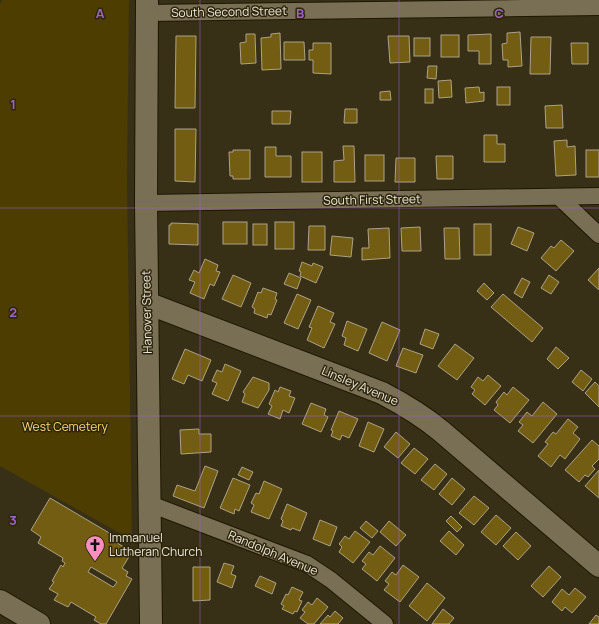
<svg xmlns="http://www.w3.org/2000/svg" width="599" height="624" font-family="Manrope,sans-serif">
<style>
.green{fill:#4d3d00}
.building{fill:#725d13;stroke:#aca285;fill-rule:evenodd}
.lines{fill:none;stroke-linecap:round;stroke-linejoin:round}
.street-casing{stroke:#1f1701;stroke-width:18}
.secondary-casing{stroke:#1f1701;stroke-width:24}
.street{stroke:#786f54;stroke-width:16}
.secondary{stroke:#786f54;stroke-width:22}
.grid{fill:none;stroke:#9d64c7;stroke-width:1;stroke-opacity:0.55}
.labels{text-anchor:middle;stroke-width:3;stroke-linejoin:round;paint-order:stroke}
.street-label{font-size:12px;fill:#ede8d9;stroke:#2e260c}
.park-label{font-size:12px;fill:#f5d775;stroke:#2e260c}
.poi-label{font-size:12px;fill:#ede8d9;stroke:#2e260c;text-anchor:start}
.grid-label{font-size:13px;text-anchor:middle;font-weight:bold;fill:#9d64c7;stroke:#2e260c;stroke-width:3;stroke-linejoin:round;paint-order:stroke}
</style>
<rect width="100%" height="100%" fill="#383016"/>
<polygon class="green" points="2,0 129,0 127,183 132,540 0,466 0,4"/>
<g class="building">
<polygon points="520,32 522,66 508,67 508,60 503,60 502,44 507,43 507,33"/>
<polygon points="280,33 281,69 262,70 261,38 271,37 271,34"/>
<polygon points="246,34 255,34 256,63 241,64 240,43 246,42"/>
<polygon points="491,34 491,64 479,64 479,51 468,51 468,35"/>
<rect x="441" y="35" width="18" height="22"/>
<polygon points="176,36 196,36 195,108 175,108"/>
<polygon points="388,36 409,36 410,62 390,63"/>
<polygon points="531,37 551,37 550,74 530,74"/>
<rect x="414" y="38" width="16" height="18"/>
<polygon points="284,42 304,42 305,60 284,60"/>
<polygon points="313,43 331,43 331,74 313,73 313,60 309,60 309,50 313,50"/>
<polygon points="571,43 588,43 588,64 572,64"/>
<polygon points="428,66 437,66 436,79 427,78"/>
<polygon points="451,80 452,97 439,98 438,81"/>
<polygon points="479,87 480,93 484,92 484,101 466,103 465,88"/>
<rect x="497" y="87" width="13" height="18"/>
<rect x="425" y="89" width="8" height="14"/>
<polygon points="390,91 391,100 380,100 380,92"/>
<polygon points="562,105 563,128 546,128 545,106"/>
<polygon points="345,109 357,109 357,123 344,123"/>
<polygon points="272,111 291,111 290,124 272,124"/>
<polygon points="175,129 196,129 195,182 175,181"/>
<polygon points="484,135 497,135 497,144 505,144 505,162 484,162"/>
<polygon points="567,140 567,147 575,146 576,175 556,176 554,141"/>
<polygon points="343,146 354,146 355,182 334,182 334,161 344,160"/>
<polygon points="265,147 276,147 276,156 291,156 291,177 265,177"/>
<polygon points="233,150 250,150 250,179 233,179 233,176 230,176 229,152 233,152"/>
<rect x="586" y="150" width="13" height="27"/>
<rect x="302" y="152" width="20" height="30"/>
<rect x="365" y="155" width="19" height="26"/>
<polygon points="436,156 453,156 453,179 437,179"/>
<polygon points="396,158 415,158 415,182 395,182"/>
<rect x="223" y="222" width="24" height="22"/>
<rect x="275" y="222" width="19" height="27"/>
<polygon points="171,223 198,224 198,245 169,244 169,225 171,225"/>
<rect x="253" y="224" width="14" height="21"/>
<rect x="474" y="224" width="17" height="31"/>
<polygon points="309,226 325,226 325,250 308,250"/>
<polygon points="420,227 421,251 402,251 401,228"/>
<polygon points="518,227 534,233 527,251 511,244"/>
<polygon points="389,228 390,258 362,260 362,248 369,248 368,229"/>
<polygon points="444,228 459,228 460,259 445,259"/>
<polygon points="332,236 353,238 351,257 330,255"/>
<polygon points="561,240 574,251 556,271 541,258 551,246 554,248"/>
<polygon points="205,259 218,265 216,271 220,272 214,286 210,284 204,299 190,293 195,282 189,280 194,270 199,273"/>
<polygon points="302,262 312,266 313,263 323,267 316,283 300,276 301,272 299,271"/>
<polygon points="599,268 599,290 588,280"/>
<polygon points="289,273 301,278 297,289 284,284"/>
<polygon points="233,275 251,283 241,307 222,299"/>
<polygon points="549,275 559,282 551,294 541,288"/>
<polygon points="522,278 530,282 522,298 514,293"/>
<polygon points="484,283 494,293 487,300 477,291"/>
<polygon points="263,288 277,293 275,299 277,300 271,315 268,314 267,318 254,313 255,309 252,307 258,292 261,293"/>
<polygon points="297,294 311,300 298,329 284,323"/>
<polygon points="503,294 543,328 532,342 491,307"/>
<polygon points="318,306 334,313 330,322 335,324 324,348 307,340 312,328 309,327"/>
<polygon points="347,321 367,329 358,351 344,345 346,338 342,336"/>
<polygon points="382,322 400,330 387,361 369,353"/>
<polygon points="425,329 439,334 433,349 420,344"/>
<polygon points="455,344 474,358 457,380 438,366"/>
<polygon points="556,347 569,358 558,369 547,359"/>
<polygon points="403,348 423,355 416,373 396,366"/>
<polygon points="185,349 211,360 202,381 188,375 184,384 172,379"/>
<polygon points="225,364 241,371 228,401 212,394 217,383 212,381 217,370 222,372"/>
<polygon points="581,370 592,379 583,391 572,382"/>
<polygon points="488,375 501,386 485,405 472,394 475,390 471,387 478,377 483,381"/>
<polygon points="253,377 269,383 269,390 258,408 242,402 245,394 243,392"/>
<polygon points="595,382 599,386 599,407 585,393"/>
<polygon points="280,387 291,391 289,396 295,398 289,413 283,410 280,419 268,414 272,406 269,404 275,390 278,392"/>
<polygon points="513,387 529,400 510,423 494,410 498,405 496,402 504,392 507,395"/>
<polygon points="543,402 557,414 533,443 518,431 523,425 519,422 527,412 532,416"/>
<polygon points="311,403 326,409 324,415 328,417 321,432 302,424"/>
<polygon points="339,411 358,419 349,438 342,435 340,440 331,436 333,431 331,430"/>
<polygon points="568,419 578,427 573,433 580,439 565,459 560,455 551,467 538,456 548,444 545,442 553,432 556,434"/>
<polygon points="368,422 384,429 374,452 359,446"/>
<polygon points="199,429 199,434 211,434 211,452 181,454 180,430"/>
<polygon points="396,432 410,444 398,458 384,447"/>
<polygon points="592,440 599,446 599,459 592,466 595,469 588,477 585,475 579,482 565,470"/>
<polygon points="414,448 428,459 415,474 401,463"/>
<polygon points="435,464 447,474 434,490 421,480"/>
<polygon points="205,466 218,471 204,508 173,496 177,485 195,491"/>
<polygon points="242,467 253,472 249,480 238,475"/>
<polygon points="599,470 599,498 585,486"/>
<polygon points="233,478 250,485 239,511 235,509 234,514 220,508"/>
<polygon points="452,478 465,489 452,505 439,494"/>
<polygon points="264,481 282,489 269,519 251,512 254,505 251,503 256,493 259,494"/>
<polygon points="474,496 489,508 474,525 459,513"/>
<path d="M50,498L111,534L109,538L132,552L122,568L128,572L126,576L132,579L106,624H101L94,620L96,617L71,602L68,607L54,600L58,594L49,589L54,582L52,581L61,565L63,567L65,563L62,561L63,558L38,543L41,537L31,530ZM91,567L117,582L115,585L113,587L88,572Z"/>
<polygon points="287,504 307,513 300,531 292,528 291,530 281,526 283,521 281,519"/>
<polygon points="496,515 511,528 496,545 481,532"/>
<polygon points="451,516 462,527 457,532 446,521"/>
<polygon points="320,520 337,527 330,546 313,539"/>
<polygon points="366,521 378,531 372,538 360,528"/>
<polygon points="389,521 406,535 396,546 380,532"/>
<polygon points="355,531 370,542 353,563 339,552 342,547 339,544 345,536 349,539"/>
<polygon points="449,531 464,545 456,555 440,541"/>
<polygon points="516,532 531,546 518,560 503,546"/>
<polygon points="380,546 395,558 377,581 362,569 366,564 362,561 369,552 373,555"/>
<polygon points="224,563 234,566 231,574 236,576 232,588 217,582"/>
<polygon points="403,565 419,577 400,602 384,590 389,584 385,581 392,572 396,575"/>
<polygon points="549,566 561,577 543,597 531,586"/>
<polygon points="193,567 210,567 210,600 193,601"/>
<polygon points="260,576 276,583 272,594 255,586"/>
<polygon points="427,583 445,598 427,621 409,606"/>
<polygon points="292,587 303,592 299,600 302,601 297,612 295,611 293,614 282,609 284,606 281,604 286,594 288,595"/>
<polygon points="575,588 586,597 572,613 565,607 562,611 552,602 562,589 569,595"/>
<polygon points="317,598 328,607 314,624 308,624 300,618 305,612 302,610 308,602 312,605"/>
<polygon points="443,609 454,618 449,624 432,624"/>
<polygon points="335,611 343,618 338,624 320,624 328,615 330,617"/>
<polygon points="596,615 599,617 599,624 589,624"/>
</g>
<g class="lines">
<defs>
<g id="street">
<polyline points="147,13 599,7"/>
<polyline points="559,197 599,235"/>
<polyline points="146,203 599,196"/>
<polyline points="150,504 307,564 331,580 385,624"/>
</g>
<g id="secondary">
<polyline points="147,0 146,203 151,624"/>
<path d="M147,303L382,393C403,404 423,416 441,431L599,566"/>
<polyline points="0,601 39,624"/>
</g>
</defs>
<use href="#street" class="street-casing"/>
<use href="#secondary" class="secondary-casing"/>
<use href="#street" class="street"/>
<use href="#secondary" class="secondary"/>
</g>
<path class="grid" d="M200,0V624M399,0V624M0,208H599M0,416H599"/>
<defs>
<symbol id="church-pin" viewBox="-11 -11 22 30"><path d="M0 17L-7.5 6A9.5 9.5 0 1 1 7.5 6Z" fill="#fd8ebf" stroke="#2e260c"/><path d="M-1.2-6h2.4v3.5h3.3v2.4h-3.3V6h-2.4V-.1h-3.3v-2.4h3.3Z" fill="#111"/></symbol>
</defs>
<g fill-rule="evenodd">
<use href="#church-pin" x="84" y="534" width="22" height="30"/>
</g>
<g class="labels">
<g class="street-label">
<text transform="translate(229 12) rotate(-1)" y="4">South Second Street</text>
<text transform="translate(372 200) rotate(-1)" y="4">South First Street</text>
<text transform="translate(147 312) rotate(-91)" y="4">Hanover Street</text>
<text transform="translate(360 386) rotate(23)" y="4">Linsley Avenue</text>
<text transform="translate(273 553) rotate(23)" y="4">Randolph Avenue</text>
</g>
<g class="park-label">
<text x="65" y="431">West Cemetery</text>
</g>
<g class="poi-label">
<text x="109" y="542">Immanuel<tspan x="109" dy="14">Lutheran Church</tspan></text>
</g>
</g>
<g class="grid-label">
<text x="100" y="18">A</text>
<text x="300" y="18">B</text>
<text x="499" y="18">C</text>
<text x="13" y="109">1</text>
<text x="13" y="317">2</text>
<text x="13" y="525">3</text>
</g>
</svg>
